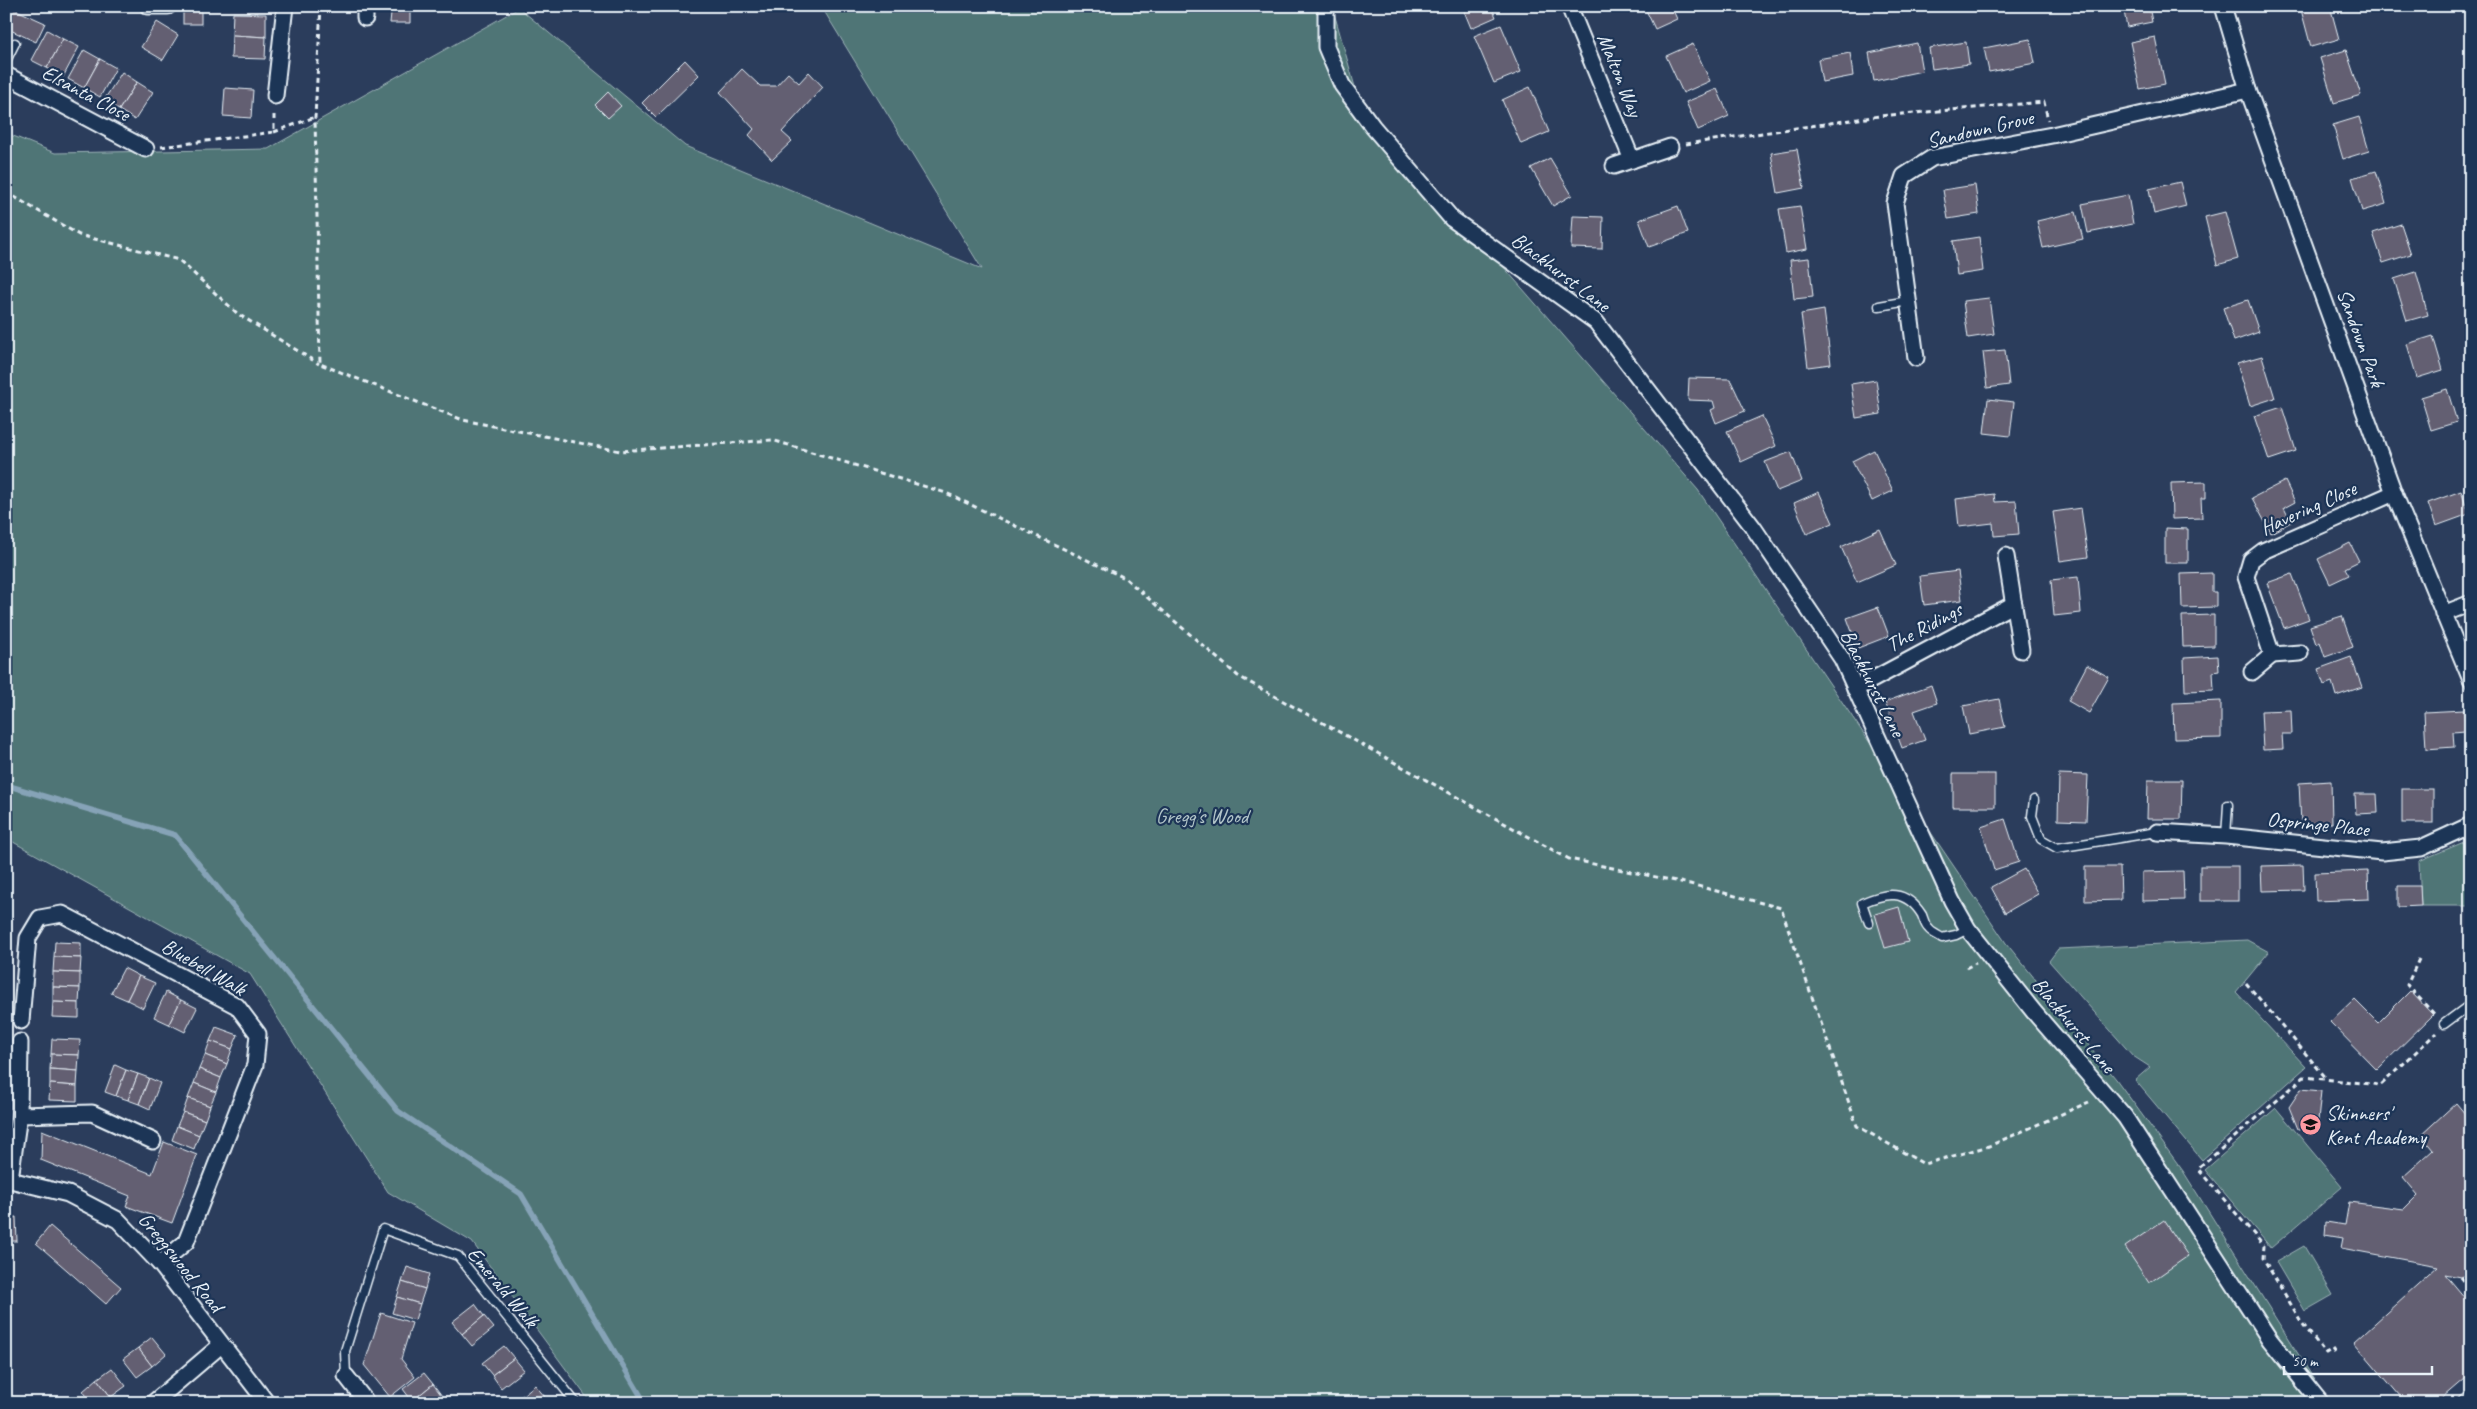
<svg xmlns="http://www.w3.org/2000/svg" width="2477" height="1409" font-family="Caveat,sans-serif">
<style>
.green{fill:#507576;stroke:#9cb3b7}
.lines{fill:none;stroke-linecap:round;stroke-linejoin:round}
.stream{stroke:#86a3b7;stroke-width:5.5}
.building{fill:#645f72;stroke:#e8f1f8}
.lane-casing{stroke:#e8f1f8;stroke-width:11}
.street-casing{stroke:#e8f1f8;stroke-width:19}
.path{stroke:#e8f1f8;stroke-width:3;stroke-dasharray:5 4;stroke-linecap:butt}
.lane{stroke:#1d3557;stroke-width:8}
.street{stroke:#1d3557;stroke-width:15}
.labels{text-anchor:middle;stroke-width:4.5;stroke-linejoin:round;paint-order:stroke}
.street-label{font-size:21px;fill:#e8f1f8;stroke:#1d3557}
.park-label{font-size:21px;fill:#b3c6ca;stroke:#1d3557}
.poi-label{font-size:21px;fill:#e8f1f8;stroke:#1d3557;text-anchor:start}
</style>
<rect width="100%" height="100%" fill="#2b3d5c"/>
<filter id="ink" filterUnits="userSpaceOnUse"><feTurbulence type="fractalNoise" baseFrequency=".02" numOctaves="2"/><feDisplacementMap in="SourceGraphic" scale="10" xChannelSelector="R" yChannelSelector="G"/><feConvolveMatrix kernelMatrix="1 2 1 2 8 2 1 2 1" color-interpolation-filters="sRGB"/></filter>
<g filter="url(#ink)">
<g class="green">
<polygon points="821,6 1332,6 1359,101 1698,490 2006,943 2116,1079 2183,1171 2329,1403 591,1403 472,1242 388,1192 250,974 6,838 6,133 55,153 268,149 519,8 685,146 982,269"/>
<polygon points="2471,839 2471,906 2421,906 2419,861"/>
<polygon points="2247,940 2269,952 2236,992 2306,1067 2202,1160 2135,1080 2150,1067 2133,1056 2049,961 2058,949"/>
<polygon points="2276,1108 2342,1187 2271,1248 2205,1170"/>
<polygon points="2304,1246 2333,1295 2305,1311 2276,1262"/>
</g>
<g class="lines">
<polyline class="stream" points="6,785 175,835 398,1111 521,1194 645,1403"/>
</g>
<g class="building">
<rect x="183" y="6" width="18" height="18"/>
<polygon points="381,6 410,6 410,23 390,23 391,13 381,13"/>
<polygon points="1462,6 1491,6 1496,17 1471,28"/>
<polygon points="1644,6 1671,6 1677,19 1655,29"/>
<polygon points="2123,6 2149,6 2152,22 2127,27"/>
<polygon points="2300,6 2330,6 2339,39 2311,47"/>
<polygon points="12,8 45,23 36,42 6,28 6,20"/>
<polygon points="233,13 266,14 266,37 232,35"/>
<polygon points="157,22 178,35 163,60 141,47"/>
<polygon points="1501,25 1521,72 1494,83 1474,36"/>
<polygon points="47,30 63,39 47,68 31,60"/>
<polygon points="232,35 266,37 265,59 231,58"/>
<polygon points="2155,37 2165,84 2140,89 2130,42"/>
<polygon points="63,39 79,47 63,77 47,68"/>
<polygon points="2030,39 2035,63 1989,72 1984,48"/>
<polygon points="1966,42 1969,64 1932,69 1929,48"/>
<polygon points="1917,43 1922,71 1874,81 1869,53"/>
<polygon points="1693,44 1710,81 1683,93 1666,56"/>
<polygon points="84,50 100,59 84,88 68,79"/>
<polygon points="2346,50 2361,95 2334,103 2320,58"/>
<polygon points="1850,53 1853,76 1822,82 1818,59"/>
<polygon points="100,59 116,68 100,97 84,88"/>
<polygon points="685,60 699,75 656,117 642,103"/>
<polygon points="742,69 760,86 776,86 788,73 799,83 809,72 823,87 782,132 792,141 772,160 749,135 754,129 720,92"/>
<polygon points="122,72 137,82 119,110 104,100"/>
<polygon points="137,82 153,92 135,120 119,110"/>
<polygon points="1530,87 1549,132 1521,144 1502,100"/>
<polygon points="225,88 253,90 251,118 223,116"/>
<polygon points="1717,89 1729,116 1698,130 1686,102"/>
<polygon points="608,92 621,106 608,118 595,105"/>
<polygon points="2359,117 2369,151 2343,159 2333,125"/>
<polygon points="1797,149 1804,188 1778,193 1771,153"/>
<polygon points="1550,158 1572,195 1553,206 1531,168"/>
<polygon points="2376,171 2386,204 2362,211 2352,178"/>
<polygon points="2180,182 2186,206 2154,214 2149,189"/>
<polygon points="1975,185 1979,214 1948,219 1943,190"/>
<polygon points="2128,195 2133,224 2088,233 2082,204"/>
<polygon points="1678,206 1688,233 1649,247 1639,220"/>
<polygon points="1800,206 1807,249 1786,253 1779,209"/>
<polygon points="2076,212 2083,239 2043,248 2037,221"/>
<polygon points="2225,212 2238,259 2217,265 2205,217"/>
<polygon points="1573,216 1603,217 1602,249 1571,248"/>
<polygon points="2401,224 2411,254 2383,263 2373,233"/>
<polygon points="1979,237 1983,271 1957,275 1953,241"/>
<polygon points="1809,258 1813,297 1794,299 1790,260"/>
<polygon points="2416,272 2428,315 2407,321 2394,279"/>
<polygon points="1989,298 1994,334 1968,338 1963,301"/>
<polygon points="2248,300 2259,332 2234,341 2223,308"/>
<polygon points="1824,310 1831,364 1808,367 1801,314"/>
<polygon points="2433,336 2443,370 2417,378 2407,344"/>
<polygon points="2005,350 2009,385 1987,388 1983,352"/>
<polygon points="2262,356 2275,398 2250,406 2237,363"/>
<polygon points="1689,378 1730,379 1745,411 1716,423 1711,410 1715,408 1713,401 1688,400"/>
<polygon points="1876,380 1881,414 1856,418 1851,384"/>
<polygon points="2447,389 2457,422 2431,430 2421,397"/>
<polygon points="1988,399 2014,402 2010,436 1984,433"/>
<polygon points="2282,407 2296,451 2269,460 2254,416"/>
<polygon points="1762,416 1776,446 1741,462 1727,431"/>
<polygon points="1874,450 1893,491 1872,501 1852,461"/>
<polygon points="1791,452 1802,481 1777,491 1765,462"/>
<polygon points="2285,481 2295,502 2284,508 2291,522 2271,533 2252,498"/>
<polygon points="2206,482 2206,498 2201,498 2202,518 2172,519 2171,483"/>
<polygon points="2461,491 2469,514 2436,526 2428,503"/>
<polygon points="1819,492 1833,523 1807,534 1794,503"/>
<polygon points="1994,494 1995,502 2016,501 2019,534 1994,536 1993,523 1959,527 1956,499"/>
<polygon points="2081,508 2088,557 2060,561 2053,512"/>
<polygon points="2165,528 2188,529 2188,563 2165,563"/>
<polygon points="1880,529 1896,565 1857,582 1841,547"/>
<polygon points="2350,543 2359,561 2345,568 2349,575 2330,584 2318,559"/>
<polygon points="1958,571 1962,600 1924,605 1920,576"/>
<polygon points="2212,573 2212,592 2216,592 2216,607 2182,608 2181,574"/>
<polygon points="2292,574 2309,619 2284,628 2267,583"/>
<polygon points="2078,577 2081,613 2054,616 2051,580"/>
<polygon points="1878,607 1889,636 1858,648 1847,618"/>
<polygon points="2214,615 2214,646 2183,647 2182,616"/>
<polygon points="2342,616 2353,647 2325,657 2320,642 2316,644 2310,626"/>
<polygon points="2218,656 2219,671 2213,672 2214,690 2185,691 2184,658"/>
<polygon points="2351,657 2362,687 2336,696 2332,682 2324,685 2318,669"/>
<polygon points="2087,665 2109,677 2089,713 2068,701"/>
<polygon points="1931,685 1937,703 1914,711 1925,740 1902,748 1885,702"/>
<polygon points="1999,699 2005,727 1969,734 1963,706"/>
<polygon points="2221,701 2221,738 2174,739 2173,703"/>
<polygon points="2291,710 2292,734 2282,734 2283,749 2263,750 2261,711"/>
<polygon points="2464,710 2465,731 2453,732 2454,747 2426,749 2424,712"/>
<rect x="1953" y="774" width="42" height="33"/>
<polygon points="2059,774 2088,775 2086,821 2058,820"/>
<polygon points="2148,780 2182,780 2181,819 2147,819"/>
<polygon points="2331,781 2332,823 2301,824 2299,783"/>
<rect x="2402" y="789" width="31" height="34"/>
<polygon points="2355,794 2377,794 2378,813 2356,814"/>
<polygon points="2005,819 2019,862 1994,870 1981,827"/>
<polygon points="2303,865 2304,890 2262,891 2261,866"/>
<rect x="2200" y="866" width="38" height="35"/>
<polygon points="2085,867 2120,867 2121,900 2085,901"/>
<polygon points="2024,869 2038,894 2005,913 1991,887"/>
<polygon points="2183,871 2184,900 2142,901 2142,872"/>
<polygon points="2368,871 2369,899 2316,901 2315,873"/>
<polygon points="2398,886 2420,886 2421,906 2398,907"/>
<polygon points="1899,907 1908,942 1885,948 1875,914"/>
<polygon points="55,942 81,943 81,958 54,957"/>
<polygon points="54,957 81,958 80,973 53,972"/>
<polygon points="124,968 139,976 127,1000 111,993"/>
<polygon points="53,972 80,973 80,988 53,987"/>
<polygon points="139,976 155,983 143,1008 127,1000"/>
<polygon points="53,987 80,988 79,1003 53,1002"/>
<polygon points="2410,991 2433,1015 2377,1070 2330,1022 2354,999 2378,1023"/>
<polygon points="166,992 181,1000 169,1024 154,1017"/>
<polygon points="181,1000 197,1008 185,1032 169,1024"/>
<polygon points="53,1002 79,1003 79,1018 52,1017"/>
<polygon points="216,1027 238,1035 232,1049 210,1041"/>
<polygon points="52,1039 80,1040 79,1055 51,1054"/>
<polygon points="210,1041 232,1049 227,1064 205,1055"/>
<polygon points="51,1054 79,1055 78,1071 50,1069"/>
<polygon points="205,1055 227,1064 221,1078 199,1069"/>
<polygon points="115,1065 126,1070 116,1096 105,1092"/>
<polygon points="50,1069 78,1071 77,1086 50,1084"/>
<polygon points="199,1069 221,1078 216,1092 194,1083"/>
<polygon points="126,1070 138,1074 128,1100 116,1096"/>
<polygon points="138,1074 149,1078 139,1104 128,1100"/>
<polygon points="149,1078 160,1083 150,1109 139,1104"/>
<polygon points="194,1083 216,1092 210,1106 188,1098"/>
<polygon points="50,1084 77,1086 77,1101 49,1100"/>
<polygon points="2301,1089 2321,1091 2317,1131 2298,1129 2289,1107"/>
<polygon points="188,1098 210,1106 205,1120 183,1112"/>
<polygon points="2456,1103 2471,1121 2471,1272 2466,1270 2465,1275 2460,1277 2445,1274 2471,1305 2471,1373 2436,1403 2406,1403 2354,1342 2438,1266 2341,1248 2343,1238 2325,1235 2326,1222 2345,1225 2349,1202 2404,1209 2418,1195 2403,1177 2433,1150 2421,1135"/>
<polygon points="183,1112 205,1120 199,1135 177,1126"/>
<polygon points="177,1126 199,1135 194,1149 172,1140"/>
<polygon points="42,1130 152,1174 164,1142 197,1155 172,1223 126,1206 130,1196 41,1160"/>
<polygon points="16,1217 17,1241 6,1241 6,1218"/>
<polygon points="2164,1220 2188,1256 2149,1283 2125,1247"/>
<polygon points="50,1226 121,1287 106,1304 36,1243"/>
<polygon points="407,1267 429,1274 425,1289 402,1282"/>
<polygon points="402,1282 425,1289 420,1304 397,1297"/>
<polygon points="397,1297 420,1304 415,1320 392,1313"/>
<polygon points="475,1304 484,1316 462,1334 452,1322"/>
<polygon points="381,1313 412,1323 401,1359 415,1377 390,1397 364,1365"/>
<polygon points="484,1316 494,1328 472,1346 462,1334"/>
<polygon points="152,1337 166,1354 152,1366 138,1348"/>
<polygon points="504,1346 514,1358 492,1375 482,1363"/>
<polygon points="138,1348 152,1366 137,1377 123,1359"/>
<polygon points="514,1358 524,1370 501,1388 492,1375"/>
<polygon points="112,1368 126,1386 111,1397 97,1379"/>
<polygon points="424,1373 433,1384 412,1401 403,1389"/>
<polygon points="97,1379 111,1397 104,1403 92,1403 83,1391"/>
<polygon points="433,1384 442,1396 433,1403 414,1403 412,1401"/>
<polygon points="535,1385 545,1397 538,1403 513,1403"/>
</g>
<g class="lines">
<defs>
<g id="lane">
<polyline points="6,61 15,43"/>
<polyline points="1879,306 1908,301"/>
<polyline points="2034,800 2032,816 2041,839 2057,848 2157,832"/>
<polyline points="2226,836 2228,805"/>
<path d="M1869,923L1862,903C1886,892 1906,889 1922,915C1924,920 1925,926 1929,929C1932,933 1938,935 1942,938L1956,935L1968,929"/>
<polyline points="2444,1024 2471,1004"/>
<polyline points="346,1376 345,1351 383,1229 458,1256 576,1403"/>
<polyline points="2460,1403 2471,1394"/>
</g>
<g id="street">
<polyline points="148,6 168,6"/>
<polyline points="1326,6 1326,47 1342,85 1373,127 1452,219 1596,322 1753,527 1842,659 1952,901 1968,929 2034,1012 2125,1117 2270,1340 2321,1403"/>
<polyline points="1569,6 1632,160"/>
<polyline points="2223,6 2248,90 2394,493 2471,680"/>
<polyline points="365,18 365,6"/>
<polyline points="6,75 146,149"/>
<polyline points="275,96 285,6"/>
<polyline points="1614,166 1670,147"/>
<polyline points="1916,358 1895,203 1904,176 1932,158 2052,135 2248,90"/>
<polyline points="2006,556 2021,650"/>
<polyline points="2443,614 2471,603"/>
<polyline points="2300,653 2272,655 2246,577 2251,560 2263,551 2394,493"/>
<polyline points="2252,672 2272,655"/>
<polyline points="1855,689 2014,604"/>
<polyline points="2157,832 2226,836 2382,852 2421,848 2471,825"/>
<polyline points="21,1021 28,938 40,918 62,914 237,1006 258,1034 255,1065 186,1242 160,1264"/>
<polyline points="19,1115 92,1113 153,1141"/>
<polyline points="6,1179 68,1194 118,1220 160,1264 267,1403"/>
<polyline points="10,1179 19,1115 20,1042"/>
<polyline points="346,1376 367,1403"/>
<polyline points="153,1403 221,1345"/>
</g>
</defs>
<use href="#lane" class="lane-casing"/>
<use href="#street" class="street-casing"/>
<g class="path">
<polyline points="321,6 315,117 320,364 463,420 620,451 772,440 946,493 1125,578 1238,676 1569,859 1690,884 1781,908 1857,1126 1924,1164 1989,1146 2089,1102"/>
<polyline points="274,132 315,117"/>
<polyline points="1686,144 1879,116 2044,102 2048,120"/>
<polyline points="161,147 274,132 274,112"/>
<polyline points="6,192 79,235 179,260 238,314 319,364"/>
<polyline points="2419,959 2407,985 2436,1016"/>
<polyline points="1966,968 1976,963"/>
<polyline points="2246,983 2327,1079"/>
<polyline points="2460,1277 2471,1291"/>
<polyline points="2335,1354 2332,1350 2326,1354 2302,1323 2263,1258 2264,1246 2198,1169 2304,1077 2381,1085 2436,1033"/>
</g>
<use href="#lane" class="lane"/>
<use href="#street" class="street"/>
</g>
</g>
<defs>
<symbol id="school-disc" viewBox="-11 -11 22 22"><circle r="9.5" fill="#ff9aa2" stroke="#1d3557"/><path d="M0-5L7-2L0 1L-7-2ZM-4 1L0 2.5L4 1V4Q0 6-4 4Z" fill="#111"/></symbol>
</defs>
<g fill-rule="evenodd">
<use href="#school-disc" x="2298" y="1112" width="25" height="25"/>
</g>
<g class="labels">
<g class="street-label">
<text transform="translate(1620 75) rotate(68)" y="7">Malton Way</text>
<text transform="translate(86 93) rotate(28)" y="7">Elsanta Close</text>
<text transform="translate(1980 129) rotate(-13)" y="7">Sandown Grove</text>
<text transform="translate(1561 272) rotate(37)" y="7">Blackhurst Lane</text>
<text transform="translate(2361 338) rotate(70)" y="7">Sandown Park</text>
<text transform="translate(2308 508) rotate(-24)" y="7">Havering Close</text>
<text transform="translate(1924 627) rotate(-28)" y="7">The Ridings</text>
<text transform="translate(1873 683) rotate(63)" y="7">Blackhurst Lane</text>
<text transform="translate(2318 824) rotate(6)" y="7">Ospringe Place</text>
<text transform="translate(204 967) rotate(30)" y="7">Bluebell Walk</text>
<text transform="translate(2074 1025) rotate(50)" y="7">Blackhurst Lane</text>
<text transform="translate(181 1262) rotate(51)" y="7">Greggswood Road</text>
<text transform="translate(503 1287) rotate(50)" y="7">Emerald Walk</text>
</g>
<g class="park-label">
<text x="1202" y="823">Gregg's Wood</text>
</g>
<g class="poi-label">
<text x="2326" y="1120">Skinners'<tspan x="2326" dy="24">Kent Academy</tspan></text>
</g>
</g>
<rect width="2477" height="1409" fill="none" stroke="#1d3557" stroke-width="25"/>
<rect x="12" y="12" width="2452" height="1384" fill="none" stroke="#e8f1f8" stroke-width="2" filter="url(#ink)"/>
<path d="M2284 1366v8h148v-8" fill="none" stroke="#e8f1f8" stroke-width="2.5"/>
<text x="2292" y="1366" font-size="15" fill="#e8f1f8" stroke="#1d3557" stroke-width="4" paint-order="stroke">50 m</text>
</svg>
